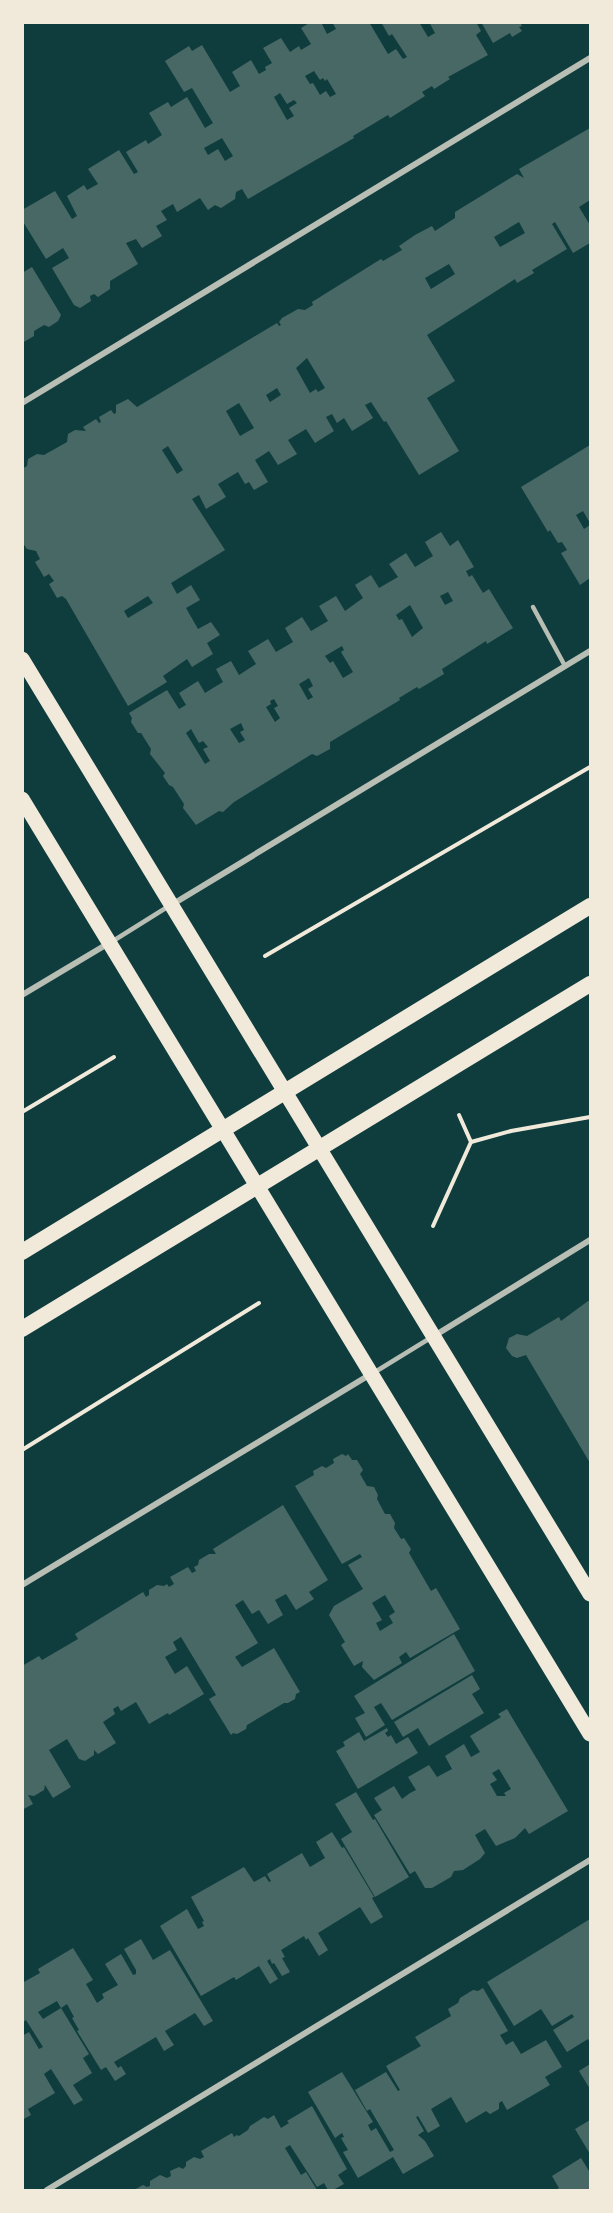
<svg xmlns="http://www.w3.org/2000/svg" width="613" height="2213" font-family="Raleway,sans-serif">
<style>
.building{fill:#486865;fill-rule:evenodd}
.lines{fill:none;stroke-linecap:round;stroke-linejoin:round}
.path{stroke:#f1e9da;stroke-width:4}
.service{stroke:#b8beb3;stroke-width:4.5}
.minor{stroke:#b8beb3;stroke-width:6}
.primary{stroke:#f1e9da;stroke-width:15}
.trunk{stroke:#f1e9da;stroke-width:16}
</style>
<rect width="100%" height="100%" fill="#0f3d3e"/>
<g class="building">
<path d="M311,22H321L327,34L336,29L332,22H369L388,54L396,49L403,59L407,57L392,34L389,36L381,22H419L428,37L435,33L429,22H476L481,31L476,35L488,55L448,77L450,79L434,89L432,86L422,92L425,96L390,118L388,115L353,136L354,138L248,199L242,189L236,192L235,199L221,208L215,205L208,210L200,198L177,212L173,204L161,211L167,220L156,226L162,236L142,248L136,239L126,243L138,264L110,281V289L98,297L94,294L90,296L91,301L80,308L74,305L52,268L69,258L63,248L46,259L22,220V210L55,191L72,219L77,216L67,196L84,185L87,190L98,184L88,169L119,150L134,174L138,172L126,152L146,140L148,144L162,135L149,113L168,102L171,107L187,97L205,128L213,123L192,88L184,92L165,61L189,46L192,51L202,45L230,92L240,86L232,72L251,60L259,74L266,70L265,67L272,63L263,48L281,38L290,52L299,46L301,50L311,44L301,28ZM314,71L320,80L323,78L325,81L327,79L336,94L330,97L326,91L320,95L313,83L310,84L305,76ZM280,93L287,104L294,100L297,103L289,108L294,116L287,120L274,97ZM222,138L233,156L225,161L218,149L208,155L204,148Z"/>
<polygon points="481,22 520,22 522,26 519,27 522,31 512,37 510,33 493,43"/>
<path d="M590,128V200L579,207L590,225V243L573,253L555,222L552,224L567,249L532,270L534,273L517,283L515,279L427,335L455,381L427,398L459,451L419,475L386,421L384,422L371,402L365,405L373,418L352,431L344,418L337,423L332,414L326,417L334,431L315,443L306,429L288,440L297,454L278,465L269,451L255,460L268,482L254,490L249,482L245,484L238,472L218,484L226,497L206,509L199,495L192,499L225,550L171,583L177,594L191,585L200,600L186,608L198,629L211,622L220,635L207,643L213,654L192,667L187,659L163,676L167,682L128,706L66,599L62,596L57,598L49,584L54,581L49,574L44,577L35,562L40,559L36,551L27,549L22,542V469L27,466L28,459L37,454L44,455L67,442L68,434L75,430L86,431L83,427L96,419L99,423L101,422L99,417L111,410L114,414L116,413V405L128,399L137,407L277,323L279,326L281,325L279,322L282,318L298,309L305,310L313,305L312,302L381,259L383,261L402,250L399,246L415,235L432,226L435,231L455,218V212L517,174L524,178L519,169ZM519,222L525,233L500,247L494,237ZM449,264L455,274L431,289L425,278ZM307,358L325,388L318,392L316,389L310,393L296,368ZM277,388L281,395L270,402L266,395ZM239,403L254,428L240,436L226,411ZM168,446L183,470L177,474L162,450ZM148,596L153,603L128,618L124,611Z"/>
<polygon points="32,267 61,315 58,321 49,327 44,325 34,331 34,336 22,343 22,273"/>
<polygon points="590,445 590,523 583,511 576,515 584,529 590,525 590,578 580,585 561,553 567,550 562,542 558,543 550,530 548,532 521,487"/>
<path d="M441,532L450,546L458,540L474,567L466,571L469,577L472,575L483,593L489,589L513,628L487,644L486,641L442,669L444,674L419,689L417,687L399,698L400,700L330,742V749L317,756L312,754L234,802L223,812L219,811L196,825L183,808L184,804L173,787L169,785L163,776L165,773L150,754L151,749L141,733H138L131,722L132,718L129,713L167,690L179,709L186,705L179,693L198,681L205,693L213,688L223,682L216,669L231,661L239,675L256,664L248,651L268,639L276,652L293,642L285,628L302,617L311,631L328,621L319,606L336,596L345,611L363,598L355,585L371,575L379,588L398,577L389,564L406,553L415,567L433,556L425,542ZM448,592L453,601L445,605L440,596ZM410,605L423,628L412,637L402,619L399,620L396,615ZM342,646L344,650L341,652L353,672L343,678L333,661L330,663L325,656ZM309,678L313,686L308,689L313,697L308,700L299,684ZM274,699L278,706L274,708L280,718L275,722L266,707L271,704L270,701ZM241,723L244,730L240,732L245,740L239,743L230,729ZM191,729L199,743L203,741L208,747L203,749L210,761L205,764L186,733Z"/>
<polygon points="588,1301 590,1301 590,1463 526,1355 517,1358 512,1356 506,1348 509,1338 517,1334 527,1336 559,1317 561,1321"/>
<path d="M342,1454L346,1456L348,1454L352,1460H357L363,1470L360,1474L367,1486L374,1487L378,1495L377,1499L385,1514H390L395,1523L394,1528L401,1539L404,1538L411,1549L409,1553L431,1591L436,1588L460,1629L410,1658L406,1652L399,1657L402,1663L374,1680L362,1667L363,1661L354,1666L341,1645L345,1642L329,1615L334,1606L363,1589L348,1565L362,1557L360,1554L342,1564L295,1486L314,1475L313,1471L322,1466L326,1468L334,1463L333,1459ZM385,1595L395,1612L389,1616L393,1623L380,1631L376,1623L382,1620L372,1603Z"/>
<polygon points="283,1505 328,1580 309,1592 314,1599 296,1610 286,1594 275,1600 283,1615 268,1624 259,1610 252,1614 243,1600 235,1605 258,1643 235,1657 242,1667 274,1648 300,1692 296,1694 295,1699 288,1703 284,1703 247,1725 246,1729 237,1734 233,1733 231,1735 209,1699 216,1695 181,1637 173,1642 177,1650 165,1657 175,1674 187,1666 204,1694 169,1715 168,1713 149,1724 136,1702 121,1711 118,1706 113,1709 115,1714 103,1722 116,1743 98,1754 94,1750 94,1755 85,1761 79,1759 67,1739 49,1750 71,1787 53,1798 45,1785 44,1790 34,1796 28,1795 33,1804 22,1810 22,1666 39,1656 42,1660 78,1639 75,1634 143,1592 146,1597 149,1595 149,1590 157,1585 164,1586 167,1584 169,1587 174,1584 170,1577 188,1567 192,1573 196,1571 194,1567 198,1565 199,1560 209,1554 216,1554 213,1549"/>
<polygon points="454,1634 475,1671 392,1720 381,1703 374,1707 385,1725 366,1737 355,1718 365,1713 354,1696"/>
<polygon points="472,1675 480,1689 472,1694 484,1713 429,1746 418,1728 403,1737 394,1722"/>
<path d="M507,1709L568,1811L529,1834L525,1828L515,1838L496,1846L485,1829L475,1835L485,1853L480,1859L463,1870L454,1871L451,1877L432,1888H425L415,1871L410,1874L374,1815L382,1810L374,1798L394,1786L402,1799L410,1793L416,1790L408,1777L429,1765L437,1777L452,1769L445,1756L464,1744L471,1757L480,1752L470,1736L501,1717L498,1714ZM499,1769L511,1789L504,1793L506,1796H497L490,1784L497,1780L492,1773Z"/>
<polygon points="387,1728 388,1731 385,1733 388,1737 391,1735 396,1744 408,1737 418,1753 358,1789 336,1751 345,1746 343,1742 359,1732 364,1741"/>
<polygon points="356,1792 373,1820 375,1819 409,1877 375,1897 341,1839 352,1832 335,1804"/>
<polygon points="332,1832 342,1848 344,1847 374,1897 372,1898 383,1917 371,1924 360,1907 318,1933 328,1950 319,1956 308,1938 306,1940 304,1936 281,1950 285,1957 282,1958 290,1972 282,1976 274,1963 272,1964 270,1959 267,1961 278,1979 270,1984 259,1966 236,1980 234,1977 201,1996 160,1926 187,1909 198,1929 204,1926 202,1922 204,1921 191,1897 244,1867 254,1882 265,1876 269,1882 271,1881 267,1874 302,1853 310,1867 325,1858 316,1842"/>
<polygon points="590,1919 590,2043 588,2039 567,2052 553,2030 574,2017 572,2014 552,2026 541,2009 514,2026 487,1982"/>
<polygon points="141,1939 153,1960 170,1950 213,2021 204,2026 195,2013 165,2031 174,2045 164,2051 156,2037 114,2062 118,2068 121,2066 126,2074 115,2081 106,2067 101,2070 77,2031 79,2030 72,2018 74,2017 67,2004 61,2008 57,2001 38,2012 43,2019 61,2008 89,2054 83,2058 92,2073 73,2085 83,2100 74,2105 51,2069 44,2074 55,2093 28,2109 31,2115 22,2120 22,2036 29,2032 39,2049 43,2047 26,2020 22,2023 22,1983 40,1973 38,1969 73,1948 93,1980 86,1984 97,2003 104,1998 102,1994 118,1985 105,1964 121,1954 133,1975 136,1974 136,1970 124,1949"/>
<polygon points="483,1988 508,2031 500,2035 506,2045 513,2041 521,2054 546,2040 562,2067 545,2077 550,2085 507,2110 502,2101 499,2103 499,2109 490,2114 486,2111 466,2123 451,2097 431,2109 440,2126 428,2133 418,2116 416,2117 424,2131 418,2135 425,2141 434,2156 403,2174 393,2157 358,2178 343,2152 348,2150 341,2138 344,2137 342,2133 335,2138 308,2092 342,2072 373,2122 368,2125 371,2131 376,2128 390,2152 394,2150 370,2109 367,2111 355,2090 386,2072 398,2091 400,2090 386,2066 421,2046 415,2037 451,2016 448,2009 458,2003 460,1998 473,1990 478,1991"/>
<polygon points="590,2064 590,2089 579,2071"/>
<polygon points="312,2106 347,2169 338,2175 344,2184 333,2190 328,2190 324,2183 317,2187 290,2145 285,2148 301,2175 306,2172 317,2190 134,2190 143,2185 147,2187 150,2186 150,2181 160,2175 167,2178 171,2176 170,2171 179,2167 183,2169 186,2166 186,2162 194,2157 200,2159 204,2157 201,2151 232,2133 234,2137 237,2135 239,2136 248,2130 250,2126 264,2117 268,2119 274,2115 281,2128 289,2123 287,2121"/>
<polygon points="590,2120 590,2154 575,2129"/>
<polygon points="581,2158 589,2171 590,2170 590,2190 555,2190 559,2188 552,2176"/>
</g>
<g class="lines">
<g class="path">
<polyline points="265,956 590,767"/>
<polyline points="22,1112 114,1057"/>
<polyline points="471,1142 511,1131 590,1117"/>
<polyline points="433,1226 471,1142 459,1115"/>
<polyline points="22,1450 259,1303"/>
</g>
<g class="service">
<polyline points="533,607 565,666"/>
<polyline points="113,941 169,906"/>
<polyline points="375,1372 432,1337"/>
</g>
<g class="minor">
<polyline points="22,403 590,58"/>
<polyline points="173,904 590,651"/>
<polyline points="22,995 109,943"/>
<polyline points="434,1336 590,1240"/>
<polyline points="22,1585 371,1374"/>
<polyline points="47,2190 590,1860"/>
</g>
<g class="primary">
<polyline points="22,659 590,1594"/>
<polyline points="22,799 590,1734"/>
</g>
<g class="trunk">
<polyline points="22,1252 590,906"/>
<polyline points="22,1329 590,984"/>
</g>
</g>
<rect width="613" height="2213" fill="none" stroke="#f1e9da" stroke-width="48"/>
</svg>
